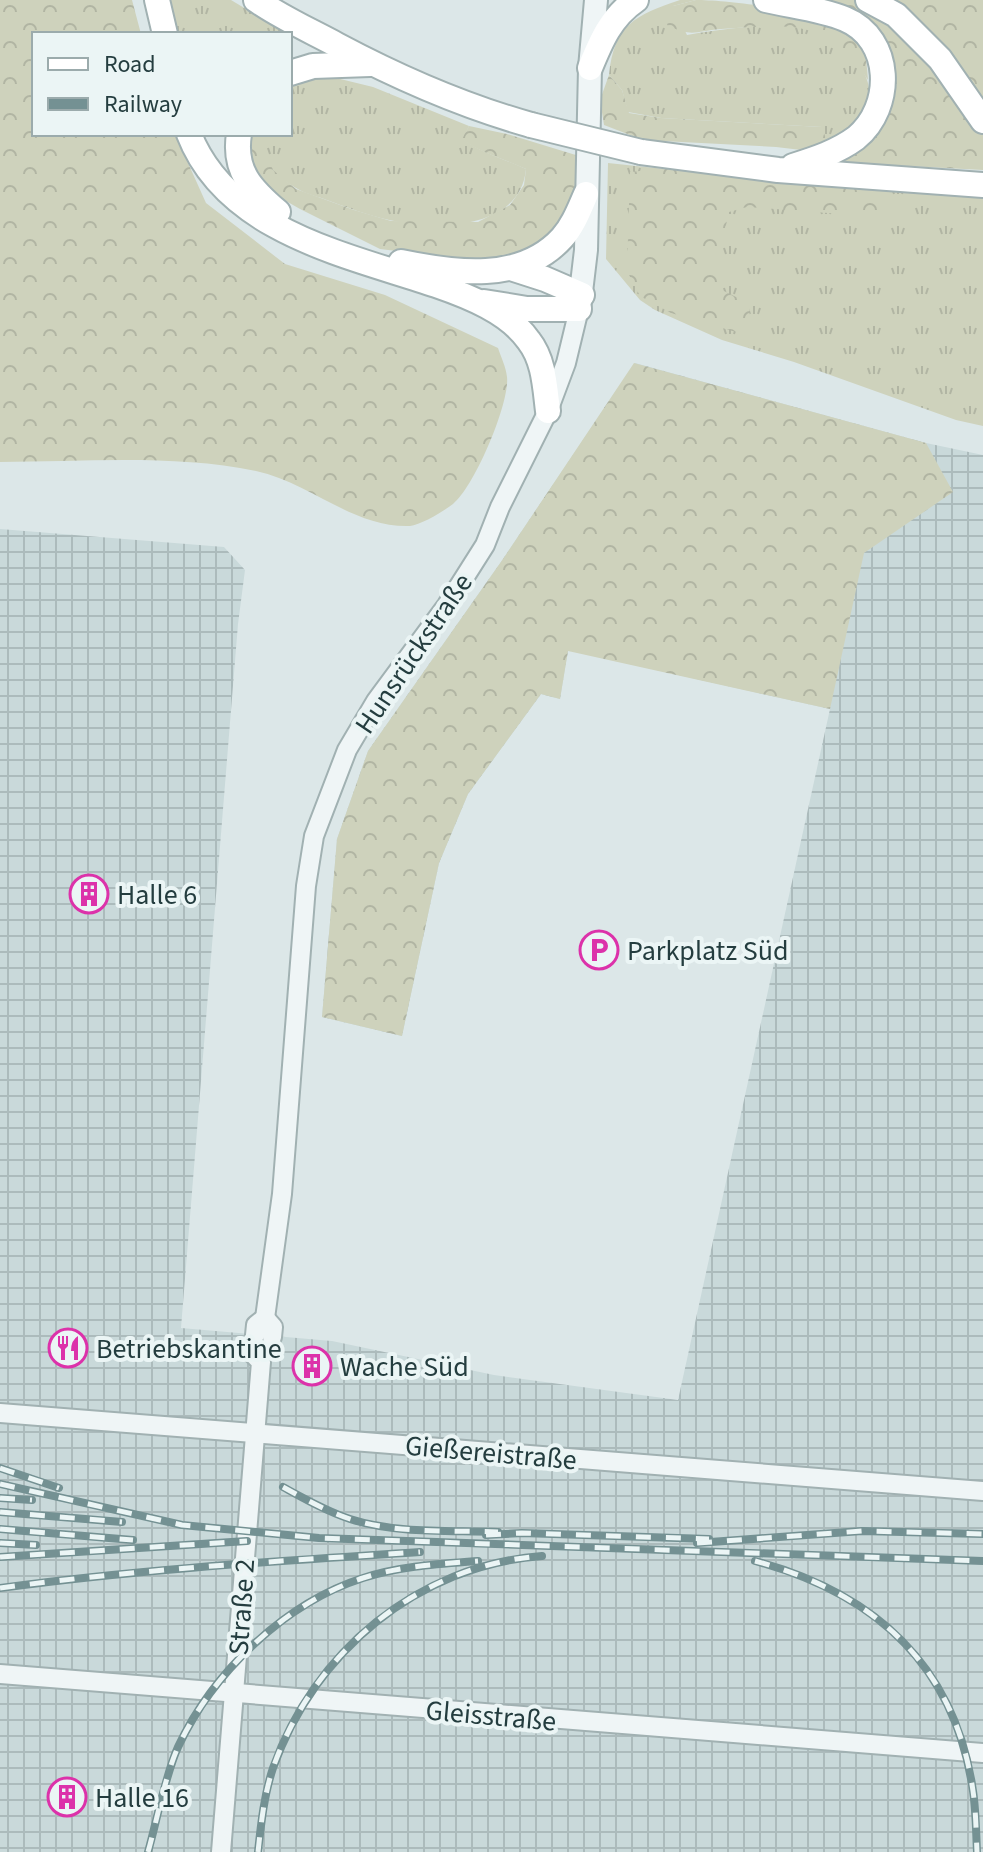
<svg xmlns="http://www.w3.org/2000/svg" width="983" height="1852" font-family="'Source Sans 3',sans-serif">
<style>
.industrial{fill:url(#industrial-grid)}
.grass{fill:url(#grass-tufts)}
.forest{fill:url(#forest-crowns)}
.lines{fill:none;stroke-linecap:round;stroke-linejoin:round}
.minor-casing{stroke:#a1b1b2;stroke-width:22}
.tertiary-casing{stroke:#a1b1b2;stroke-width:26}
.secondary-casing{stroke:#a1b1b2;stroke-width:28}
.minor{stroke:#eff5f6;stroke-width:18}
.tertiary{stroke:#eff5f6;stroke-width:22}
.secondary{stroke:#fff;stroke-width:24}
.rail-casing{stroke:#749193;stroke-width:8}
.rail{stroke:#ebf5f5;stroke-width:5;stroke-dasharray:15;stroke-linecap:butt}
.secondary-bridge-casing{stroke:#a1b1b2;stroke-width:28;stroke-linecap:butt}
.secondary-bridge{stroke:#fff;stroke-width:24}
.labels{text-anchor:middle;stroke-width:8;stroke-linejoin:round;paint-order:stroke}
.street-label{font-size:28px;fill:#243d3f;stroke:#ebf5f5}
.poi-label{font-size:28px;fill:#243d3f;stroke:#ebf5f5;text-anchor:start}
</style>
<defs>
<pattern id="industrial-grid" width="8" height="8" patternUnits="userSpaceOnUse" patternTransform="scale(2)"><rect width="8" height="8" fill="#c9d9da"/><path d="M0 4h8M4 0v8" fill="none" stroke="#acbbbc"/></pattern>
<pattern id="grass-tufts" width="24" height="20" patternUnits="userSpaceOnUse" patternTransform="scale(2)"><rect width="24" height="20" fill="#ced2bc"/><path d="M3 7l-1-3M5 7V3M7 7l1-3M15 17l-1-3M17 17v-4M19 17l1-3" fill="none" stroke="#b1b5a3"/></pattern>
<pattern id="forest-crowns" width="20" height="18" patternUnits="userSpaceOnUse" patternTransform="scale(2)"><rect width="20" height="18" fill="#ced2bc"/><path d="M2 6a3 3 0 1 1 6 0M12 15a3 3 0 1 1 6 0" fill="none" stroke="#b1b5a3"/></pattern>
</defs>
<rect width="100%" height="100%" fill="#dce7e8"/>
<polygon class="industrial" points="635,363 926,443 983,455 983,1852 0,1852 0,529 224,547 245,570 238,624 181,1328 332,1341 494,1375 678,1400 830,709 568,650 560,699 541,694 468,794 439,863 402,1036 322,1017 337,839 368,751 503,559"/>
<g class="grass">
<polygon points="166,0 231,0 288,34 173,34"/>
<path d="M680,0H696L673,6L687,35C720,29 769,23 803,27C839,32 885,78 865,114C857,129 832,142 818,152L822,127L661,118L628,112L622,90L609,75C614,25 635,15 680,0Z"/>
<path d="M328,76L373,87L469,126L463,139C481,153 505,159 526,169C520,231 436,230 389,220C367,215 346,207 324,199C315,196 304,193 296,188C289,184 276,175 272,169C262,153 268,145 250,134H290V83Z"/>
<polygon points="608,163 806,184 866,189 909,187 983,197 983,426 956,420 794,362 722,340 655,310 640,300 606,259"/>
</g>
<g class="forest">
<path d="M0,0H132L141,34H34V134H175L206,203L285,264L385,295L498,348C501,357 506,367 507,377C510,403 474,488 453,504C444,511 421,525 410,526C353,528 309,482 256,471C173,454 84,462 0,462Z"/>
<path d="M696,0C730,0 836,12 858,38C866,48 867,67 868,80C829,17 787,25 721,29C695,31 693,38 667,25L673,6Z"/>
<polygon points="811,0 983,0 983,170 832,162 873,138 891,98 890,64"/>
<polygon points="609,75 622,90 629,113 661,118 822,127 827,142 818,152 776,147 643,140 604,125 600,100"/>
<path d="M469,126L507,134L579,156V192L562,220L547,235L530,248L507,259L469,260L380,249L300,209L265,189L246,156L250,134L262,141L273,170L296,189L354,210L391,221L478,222L510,205L524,185L526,169C505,159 480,153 462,139Z"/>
<polygon points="670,168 866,189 893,201 881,217 747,207 729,212 724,234 720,289 750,304 749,323 736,332 671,313 640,296 627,271 630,172"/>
<polygon points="634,363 926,443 953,492 864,553 830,709 568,651 560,699 541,694 468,794 439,863 402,1036 322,1017 337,839 368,751 503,559"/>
</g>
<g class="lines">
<defs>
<g id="minor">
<polyline points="265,1318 282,1194 306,886 314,836 347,750 376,701 447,605 485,545 500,507 548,411 566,363 579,309"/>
<polyline points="265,1318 273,1327 272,1337"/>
<polyline points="255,1335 256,1325 265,1318"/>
<polyline points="0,1413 983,1491"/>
<polyline points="0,1674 983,1753"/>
<polyline points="221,1852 261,1362 253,1354"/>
</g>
<polyline id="tertiary" points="579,309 586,250 590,68 596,0"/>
<g id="secondary">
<polyline points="157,0 165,34"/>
<path d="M256,0C282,18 309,30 337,45C399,78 463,106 531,125"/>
<path d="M766,0C791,6 821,9 845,19C893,39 894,107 856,138C837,152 815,159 793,166"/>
<polyline points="868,0 896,15 940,59 983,121"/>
<path d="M590,68C601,41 611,17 636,0"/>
<polyline points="290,73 313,66 370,64"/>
<path d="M189,134C227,232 348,255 436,285C468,296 509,312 529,341C544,360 545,387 548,411"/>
<path d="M239,134C233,171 252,190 278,212"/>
<polyline points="641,152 778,170 983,185"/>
<path d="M401,262C454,273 521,283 562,238C573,226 579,210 586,194"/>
<polyline points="511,268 545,279 582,295"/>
<polyline points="484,302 527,309 579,309"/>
</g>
</defs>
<use href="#minor" class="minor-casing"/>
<use href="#tertiary" class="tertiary-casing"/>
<use href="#secondary" class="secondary-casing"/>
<use href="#minor" class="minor"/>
<use href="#tertiary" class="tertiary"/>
<use href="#secondary" class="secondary"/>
<defs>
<g id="rail">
<polyline points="0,1468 59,1488"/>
<polyline points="0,1484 182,1525 319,1538 983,1561"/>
<path d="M283,1487C305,1499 326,1511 350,1519C397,1534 450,1530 498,1532"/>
<polyline points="0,1498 32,1500"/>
<polyline points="0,1512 122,1522"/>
<polyline points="0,1529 133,1540"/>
<polyline points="486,1535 522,1533 709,1539"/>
<polyline points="0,1543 36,1545"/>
<polyline points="697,1543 862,1531 983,1534"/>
<polyline points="0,1557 247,1541"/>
<path d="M755,1561C874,1593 955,1665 973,1791C976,1811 976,1832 977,1852"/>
<path d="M0,1588C140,1569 280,1561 420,1552"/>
<path d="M148,1852C157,1820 165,1776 178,1747C213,1672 285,1603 363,1578C400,1566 439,1564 478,1561"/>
<path d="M258,1852C261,1824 264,1795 273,1768C314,1652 418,1565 542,1556"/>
</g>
</defs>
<use href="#rail" class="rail-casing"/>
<use href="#rail" class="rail"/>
<defs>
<polyline id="secondary-bridge" points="531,125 641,152"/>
</defs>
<use href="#secondary-bridge" class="secondary-bridge-casing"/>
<use href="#secondary-bridge" class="secondary-bridge"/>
</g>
<defs>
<symbol id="building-ring" viewBox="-11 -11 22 22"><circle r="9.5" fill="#ebf5f5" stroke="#dc32aa" stroke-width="1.5"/><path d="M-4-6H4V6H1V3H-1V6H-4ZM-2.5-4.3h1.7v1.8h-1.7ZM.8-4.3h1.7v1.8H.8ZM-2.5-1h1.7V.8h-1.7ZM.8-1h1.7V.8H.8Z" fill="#dc32aa"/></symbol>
<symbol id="parking-ring" viewBox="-11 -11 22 22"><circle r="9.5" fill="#ebf5f5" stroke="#dc32aa" stroke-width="1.5"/><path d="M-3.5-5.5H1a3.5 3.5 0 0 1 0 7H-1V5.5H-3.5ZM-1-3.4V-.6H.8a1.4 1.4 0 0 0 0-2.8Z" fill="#dc32aa"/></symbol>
<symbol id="restaurant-ring" viewBox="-11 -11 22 22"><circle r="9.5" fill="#ebf5f5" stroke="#dc32aa" stroke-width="1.5"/><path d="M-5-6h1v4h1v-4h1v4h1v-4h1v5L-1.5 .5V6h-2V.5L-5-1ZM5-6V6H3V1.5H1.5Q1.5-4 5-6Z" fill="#dc32aa"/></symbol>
</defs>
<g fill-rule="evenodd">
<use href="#building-ring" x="67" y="872" width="44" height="44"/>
<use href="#parking-ring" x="577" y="928" width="44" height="44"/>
<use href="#restaurant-ring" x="46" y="1326" width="44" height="44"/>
<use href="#building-ring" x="290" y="1344" width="44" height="44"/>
<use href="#building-ring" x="45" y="1775" width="44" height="44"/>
</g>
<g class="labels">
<g class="street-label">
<text transform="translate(413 653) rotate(-56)" y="10">Hunsrückstraße</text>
<text transform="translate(491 1452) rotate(5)" y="10">Gießereistraße</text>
<text transform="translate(241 1607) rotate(-86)" y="10">Straße 2</text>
<text transform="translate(491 1715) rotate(5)" y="10">Gleisstraße</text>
</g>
<g class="poi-label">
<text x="117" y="904">Halle 6</text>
<text x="627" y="960">Parkplatz Süd</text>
<text x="96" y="1358">Betriebskantine</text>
<text x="340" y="1376">Wache Süd</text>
<text x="95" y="1807">Halle 16</text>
</g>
</g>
<rect x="32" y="32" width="260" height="104" fill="#ebf5f5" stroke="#9babac" stroke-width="2"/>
<rect x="48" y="58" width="40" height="12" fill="#ffffff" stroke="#9babac" stroke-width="2"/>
<text x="104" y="72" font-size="24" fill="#243d3f">Road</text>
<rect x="48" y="98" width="40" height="12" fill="#749193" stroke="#9babac" stroke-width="2"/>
<text x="104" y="112" font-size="24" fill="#243d3f">Railway</text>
</svg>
